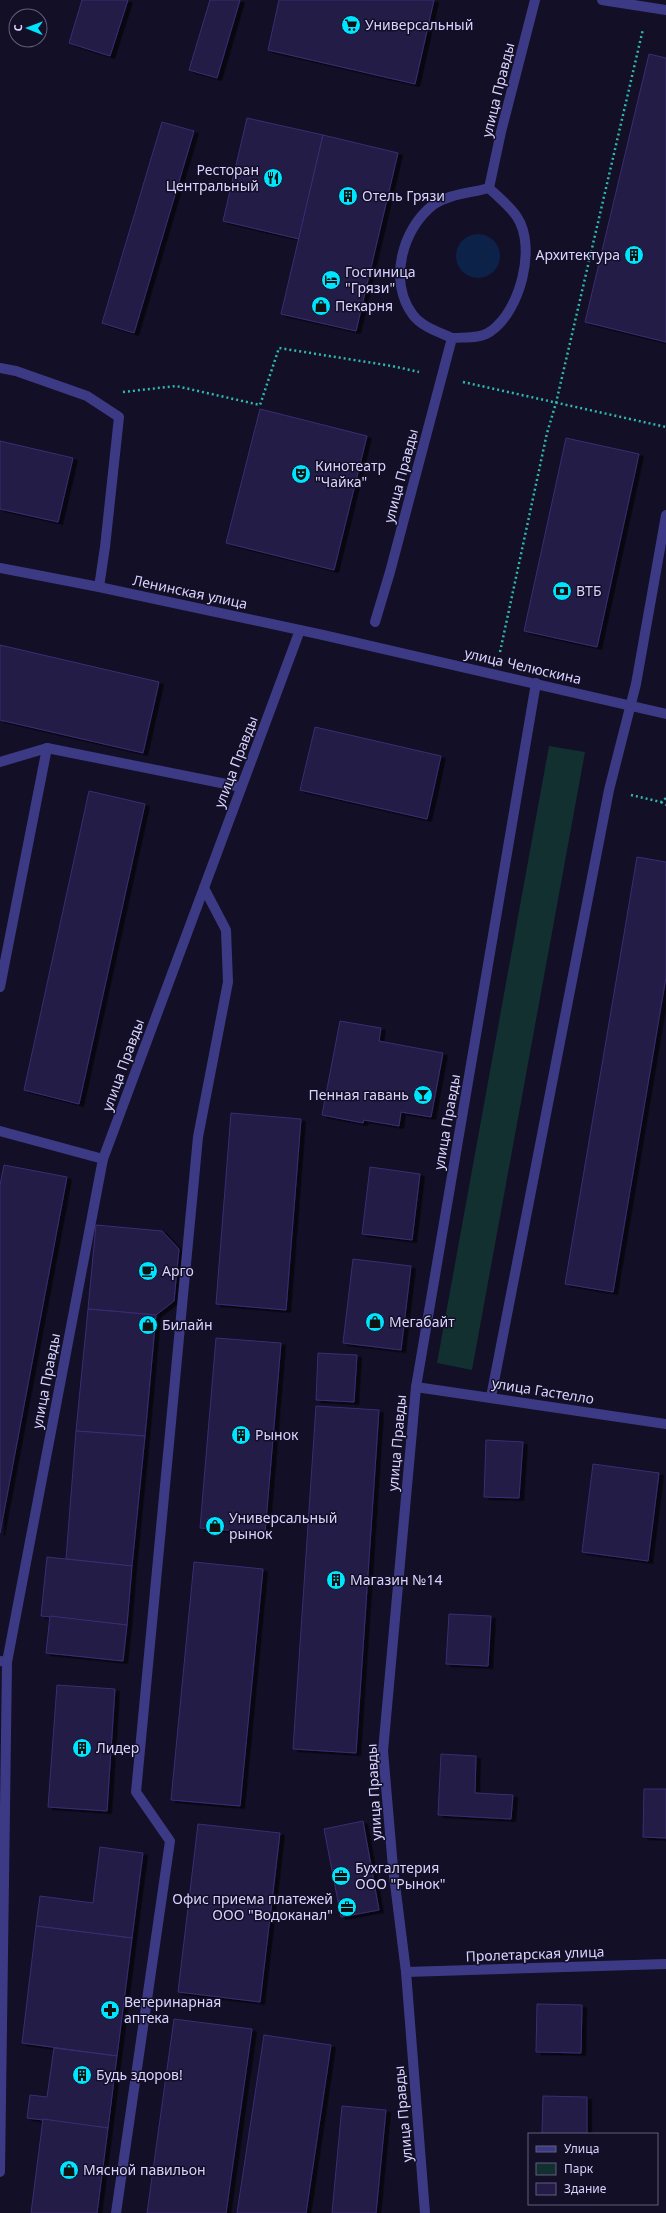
<svg xmlns="http://www.w3.org/2000/svg" width="666" height="2213" font-family="'Noto Sans',sans-serif">
<style>
.green{fill:#12302f}
.water{fill:#0c2248}
.building{fill:#241b47;stroke:#3b2d73;filter:url(#shadow)}
.lines{fill:none;stroke-linecap:round;stroke-linejoin:round}
.path{stroke:#2fb8b0;stroke-width:2.5;stroke-dasharray:2 3;stroke-linecap:butt}
.lane{stroke:#3d3a85;stroke-width:10}
.street{stroke:#3d3a85;stroke-width:10}
.labels{text-anchor:middle;stroke-width:3;stroke-linejoin:round;paint-order:stroke}
.poi-label{font-size:14px;fill:#d9d4ff;stroke:#130f26;text-anchor:start}
.street-label{font-size:14px;fill:#d9d4ff;stroke:#130f26}
</style>
<defs>
<filter id="shadow"><feDropShadow dx="4.5" dy="2.5" stdDeviation="0" flood-color="#0009"/></filter>
</defs>
<rect width="100%" height="100%" fill="#130f26"/>
<polygon class="green" points="549,746 585,752 472,1370 437,1363"/>
<circle class="water" cx="478" cy="256" r="22"/>
<g class="building">
<polygon points="82,0 128,0 110,56 69,43"/>
<polygon points="210,0 240,0 217,78 189,70"/>
<polygon points="279,0 434,0 415,84 268,50"/>
<polygon points="649,54 666,58 666,342 585,322"/>
<polygon points="247,118 323,135 299,239 223,221"/>
<polygon points="162,122 194,131 134,333 102,323"/>
<polygon points="323,135 398,153 356,331 281,314"/>
<polygon points="260,409 367,436 334,570 226,543"/>
<polygon points="566,438 639,454 597,647 524,631"/>
<polygon points="0,441 73,458 58,522 0,509"/>
<polygon points="0,645 159,682 143,753 0,720"/>
<polygon points="315,727 441,756 427,819 300,790"/>
<polygon points="89,791 145,804 79,1104 24,1090"/>
<polygon points="637,857 666,862 666,977 613,1292 565,1284"/>
<polygon points="340,1021 381,1028 379,1041 443,1053 431,1117 401,1112 399,1126 364,1120 363,1123 322,1115"/>
<polygon points="231,1113 301,1119 286,1310 216,1304"/>
<polygon points="4,1165 67,1177 0,1533 0,1185"/>
<polygon points="370,1167 420,1174 412,1240 362,1234"/>
<polygon points="96,1225 162,1231 179,1249 174,1301 156,1315 88,1309"/>
<polygon points="353,1259 411,1266 401,1350 343,1343"/>
<polygon points="88,1309 156,1315 145,1436 76,1431"/>
<polygon points="216,1338 281,1343 265,1533 200,1528"/>
<polygon points="318,1353 357,1355 354,1402 316,1400"/>
<polygon points="316,1406 379,1410 356,1753 293,1749"/>
<polygon points="76,1431 145,1436 132,1566 66,1559"/>
<polygon points="486,1440 523,1442 519,1498 484,1497"/>
<polygon points="593,1464 659,1473 648,1561 582,1552"/>
<polygon points="47,1557 132,1566 127,1625 41,1616"/>
<polygon points="194,1562 263,1569 240,1806 171,1800"/>
<polygon points="449,1614 491,1616 488,1666 446,1664"/>
<polygon points="50,1616 127,1625 123,1661 46,1653"/>
<polygon points="57,1685 115,1689 107,1811 48,1807"/>
<polygon points="441,1754 476,1756 475,1793 513,1795 511,1819 438,1815"/>
<polygon points="644,1789 666,1789 666,1838 643,1837"/>
<polygon points="363,1821 379,1910 341,1917 324,1829"/>
<polygon points="198,1824 280,1833 260,2002 178,1992"/>
<polygon points="100,1847 143,1853 132,1938 36,1926 40,1896 93,1903"/>
<polygon points="36,1926 132,1938 117,2056 22,2043"/>
<polygon points="537,2004 582,2005 581,2053 536,2052"/>
<polygon points="174,2019 252,2029 226,2213 147,2213"/>
<polygon points="264,2035 331,2045 306,2213 237,2213"/>
<polygon points="54,2048 117,2056 108,2128 27,2118 30,2095 47,2097"/>
<polygon points="543,2096 587,2097 587,2134 542,2134"/>
<polygon points="342,2106 386,2110 376,2213 332,2213"/>
<polygon points="43,2119 108,2128 97,2213 31,2213"/>
</g>
<g class="lines">
<g class="path">
<polyline points="463,382 666,427"/>
<polyline points="123,392 176,386 260,405 279,348 392,366 419,372"/>
<polyline points="500,652 547,433 556,403 643,29"/>
<polyline points="631,795 661,802 666,798"/>
<polyline points="661,802 666,805"/>
</g>
<g class="lane">
<polyline points="0,368 16,371 87,396 119,417 105,547 99,587"/>
<polyline points="47,748 241,787"/>
<polyline points="0,762 47,748 0,987"/>
<polyline points="0,1131 103,1159"/>
<polyline points="491,1397 609,790 636,684 666,515"/>
<polyline points="0,1661 7,1662 0,2172"/>
<polyline points="116,2213 170,1841 136,1792 198,1137 228,982 226,930 204,888"/>
</g>
<g class="street">
<polyline points="602,0 666,10"/>
<path d="M452,338C439,332 422,327 413,315C388,282 402,229 433,205C448,194 472,193 489,188"/>
<polyline points="0,568 99,587 323,635 666,714"/>
<path d="M375,622L390,572L452,338C465,337 481,339 491,331C520,311 537,247 517,217C510,206 498,197 489,188L501,132L535,0"/>
<polyline points="416,1387 666,1424"/>
<polyline points="7,1662 103,1159 300,630"/>
<polyline points="406,1972 666,1964"/>
<polyline points="425,2213 406,1972 393,1868 383,1751 416,1387 536,683"/>
</g>
</g>
<defs>
<symbol id="supermarket-disc" viewBox="-11 -11 22 22"><circle r="9.5" fill="#00e5ff" stroke="#130f26"/><path d="M-6-5.5h2.5l.6 2H6L4.5 2H-2.5L-4.4-4H-6ZM-1.5 3.2a1.3 1.3 0 1 0 .1 0ZM3 3.2a1.3 1.3 0 1 0 .1 0Z" fill="#111"/></symbol>
<symbol id="restaurant-disc" viewBox="-11 -11 22 22"><circle r="9.5" fill="#00e5ff" stroke="#130f26"/><path d="M-5-6h1v4h1v-4h1v4h1v-4h1v5L-1.5 .5V6h-2V.5L-5-1ZM5-6V6H3V1.5H1.5Q1.5-4 5-6Z" fill="#111"/></symbol>
<symbol id="building-disc" viewBox="-11 -11 22 22"><circle r="9.5" fill="#00e5ff" stroke="#130f26"/><path d="M-4-6H4V6H1V3H-1V6H-4ZM-2.5-4.3h1.7v1.8h-1.7ZM.8-4.3h1.7v1.8H.8ZM-2.5-1h1.7V.8h-1.7ZM.8-1h1.7V.8H.8Z" fill="#111"/></symbol>
<symbol id="hotel-disc" viewBox="-11 -11 22 22"><circle r="9.5" fill="#00e5ff" stroke="#130f26"/><path d="M-6-4.5h1.5V1H6V5H4.5V3h-9V5H-6ZM-4 0a1.8 1.8 0 1 1 3.6 0ZM.5 0V-2.5h3Q6-2.5 6 0Z" fill="#111"/></symbol>
<symbol id="shop-disc" viewBox="-11 -11 22 22"><circle r="9.5" fill="#00e5ff" stroke="#130f26"/><path d="M-5-2.5h2.3a2.7 3.5 0 0 1 5.4 0H5L5.5 6h-11ZM-1.5-2.5h3a1.5 2.3 0 0 0-3 0Z" fill="#111"/></symbol>
<symbol id="theatre-disc" viewBox="-11 -11 22 22"><circle r="9.5" fill="#00e5ff" stroke="#130f26"/><path d="M-5-5.5Q0-4 5-5.5V0Q5 5 0 6Q-5 5-5 0ZM-3.3-2.5H-1v1.5H-3.3ZM1-2.5H3.3v1.5H1ZM-2.8 1Q0 5.5 2.8 1Z" fill="#111"/></symbol>
<symbol id="bank-disc" viewBox="-11 -11 22 22"><circle r="9.5" fill="#00e5ff" stroke="#130f26"/><path d="M-6-4H6V4H-6ZM0-2.3a2.3 2.3 0 1 0 0 4.6a2.3 2.3 0 1 0 0-4.6Z" fill="#111"/></symbol>
<symbol id="bar-disc" viewBox="-11 -11 22 22"><circle r="9.5" fill="#00e5ff" stroke="#130f26"/><path d="M-6-5H6L.8 .8V4.5H3.5V6h-7V4.5H-.8V.8Z" fill="#111"/></symbol>
<symbol id="cafe-disc" viewBox="-11 -11 22 22"><circle r="9.5" fill="#00e5ff" stroke="#130f26"/><path d="M-5.5-4.5H6V0H3Q3 3.5 0 3.5H-2.5Q-5.5 3.5-5.5 0ZM3-3.2v2h1.7v-2ZM-6 4.5H4V6H-6Z" fill="#111"/></symbol>
<symbol id="office-disc" viewBox="-11 -11 22 22"><circle r="9.5" fill="#00e5ff" stroke="#130f26"/><path d="M-6-3h4V-5.5h4V-3h4V5H-6ZM-1-4.5V-3h2v-1.5ZM-6 0V1H6V0Z" fill="#111"/></symbol>
<symbol id="pharmacy-disc" viewBox="-11 -11 22 22"><circle r="9.5" fill="#00e5ff" stroke="#130f26"/><path d="M-2-6h4v4h4v4h-4v4h-4v-4h-4v-4h4Z" fill="#111"/></symbol>
</defs>
<g fill-rule="evenodd">
<use href="#supermarket-disc" x="340" y="14" width="22" height="22"/>
<use href="#restaurant-disc" x="262" y="167" width="22" height="22"/>
<use href="#building-disc" x="337" y="185" width="22" height="22"/>
<use href="#building-disc" x="623" y="244" width="22" height="22"/>
<use href="#hotel-disc" x="320" y="269" width="22" height="22"/>
<use href="#shop-disc" x="310" y="295" width="22" height="22"/>
<use href="#theatre-disc" x="290" y="463" width="22" height="22"/>
<use href="#bank-disc" x="551" y="580" width="22" height="22"/>
<use href="#bar-disc" x="412" y="1084" width="22" height="22"/>
<use href="#cafe-disc" x="137" y="1260" width="22" height="22"/>
<use href="#shop-disc" x="364" y="1311" width="22" height="22"/>
<use href="#shop-disc" x="137" y="1314" width="22" height="22"/>
<use href="#building-disc" x="230" y="1424" width="22" height="22"/>
<use href="#shop-disc" x="204" y="1515" width="22" height="22"/>
<use href="#building-disc" x="325" y="1569" width="22" height="22"/>
<use href="#building-disc" x="71" y="1737" width="22" height="22"/>
<use href="#office-disc" x="330" y="1865" width="22" height="22"/>
<use href="#office-disc" x="336" y="1896" width="22" height="22"/>
<use href="#pharmacy-disc" x="99" y="1999" width="22" height="22"/>
<use href="#building-disc" x="71" y="2064" width="22" height="22"/>
<use href="#shop-disc" x="58" y="2159" width="22" height="22"/>
</g>
<g class="labels">
<g class="poi-label">
<text x="365" y="30">Универсальный</text>
<text x="259" y="175" text-anchor="end">Ресторан<tspan x="259" dy="16">Центральный</tspan></text>
<text x="362" y="201">Отель Грязи</text>
<text x="620" y="260" text-anchor="end">Архитектура</text>
<text x="345" y="277">Гостиница<tspan x="345" dy="16">"Грязи"</tspan></text>
<text x="335" y="311">Пекарня</text>
<text x="315" y="471">Кинотеатр<tspan x="315" dy="16">"Чайка"</tspan></text>
<text x="576" y="596">ВТБ</text>
<text x="409" y="1100" text-anchor="end">Пенная гавань</text>
<text x="162" y="1276">Арго</text>
<text x="389" y="1327">Мегабайт</text>
<text x="162" y="1330">Билайн</text>
<text x="255" y="1440">Рынок</text>
<text x="229" y="1523">Универсальный<tspan x="229" dy="16">рынок</tspan></text>
<text x="350" y="1585">Магазин №14</text>
<text x="96" y="1753">Лидер</text>
<text x="355" y="1873">Бухгалтерия<tspan x="355" dy="16">ООО "Рынок"</tspan></text>
<text x="333" y="1904" text-anchor="end">Офис приема платежей<tspan x="333" dy="16">ООО "Водоканал"</tspan></text>
<text x="124" y="2007">Ветеринарная<tspan x="124" dy="16">аптека</tspan></text>
<text x="96" y="2080">Будь здоров!</text>
<text x="83" y="2175">Мясной павильон</text>
</g>
<g class="street-label">
<text transform="translate(498 90) rotate(-76)" y="5">улица Правды</text>
<text transform="translate(401 476) rotate(-75)" y="5">улица Правды</text>
<text transform="translate(190 592) rotate(12)" y="5">Ленинская улица</text>
<text transform="translate(523 666) rotate(13)" y="5">улица Челюскина</text>
<text transform="translate(236 762) rotate(-69)" y="5">улица Правды</text>
<text transform="translate(123 1065) rotate(-70)" y="5">улица Правды</text>
<text transform="translate(447 1122) rotate(-80)" y="5">улица Правды</text>
<text transform="translate(46 1381) rotate(-79)" y="5">улица Правды</text>
<text transform="translate(543 1391) rotate(9)" y="5">улица Гастелло</text>
<text transform="translate(397 1443) rotate(-85)" y="5">улица Правды</text>
<text transform="translate(374 1792) rotate(-93)" y="5">улица Правды</text>
<text transform="translate(535 1954) rotate(-2)" y="5">Пролетарская улица</text>
<text transform="translate(403 2114) rotate(-95)" y="5">улица Правды</text>
</g>
</g>
<rect x="528" y="2133" width="130" height="72" fill="#130f26" stroke="#625e7d"/>
<rect x="536" y="2146" width="20" height="6" fill="#3d3a85" stroke="#625e7d"/>
<text x="564" y="2153" font-size="12" fill="#d9d4ff">Улица</text>
<rect x="536" y="2163" width="20" height="12" fill="#12302f" stroke="#625e7d"/>
<text x="564" y="2173" font-size="12" fill="#d9d4ff">Парк</text>
<rect x="536" y="2183" width="20" height="12" fill="#241b47" stroke="#625e7d"/>
<text x="564" y="2193" font-size="12" fill="#d9d4ff">Здание</text>
<g transform="translate(28 28) rotate(271)"><circle r="19" fill="#130f26" stroke="#625e7d"/>
<path d="M0-3L7 15L0 10L-7 15Z" fill="#00e5ff"/>
<text y="-6" font-size="11" font-weight="bold" text-anchor="middle" fill="#d9d4ff">С</text>
</g>
</svg>
